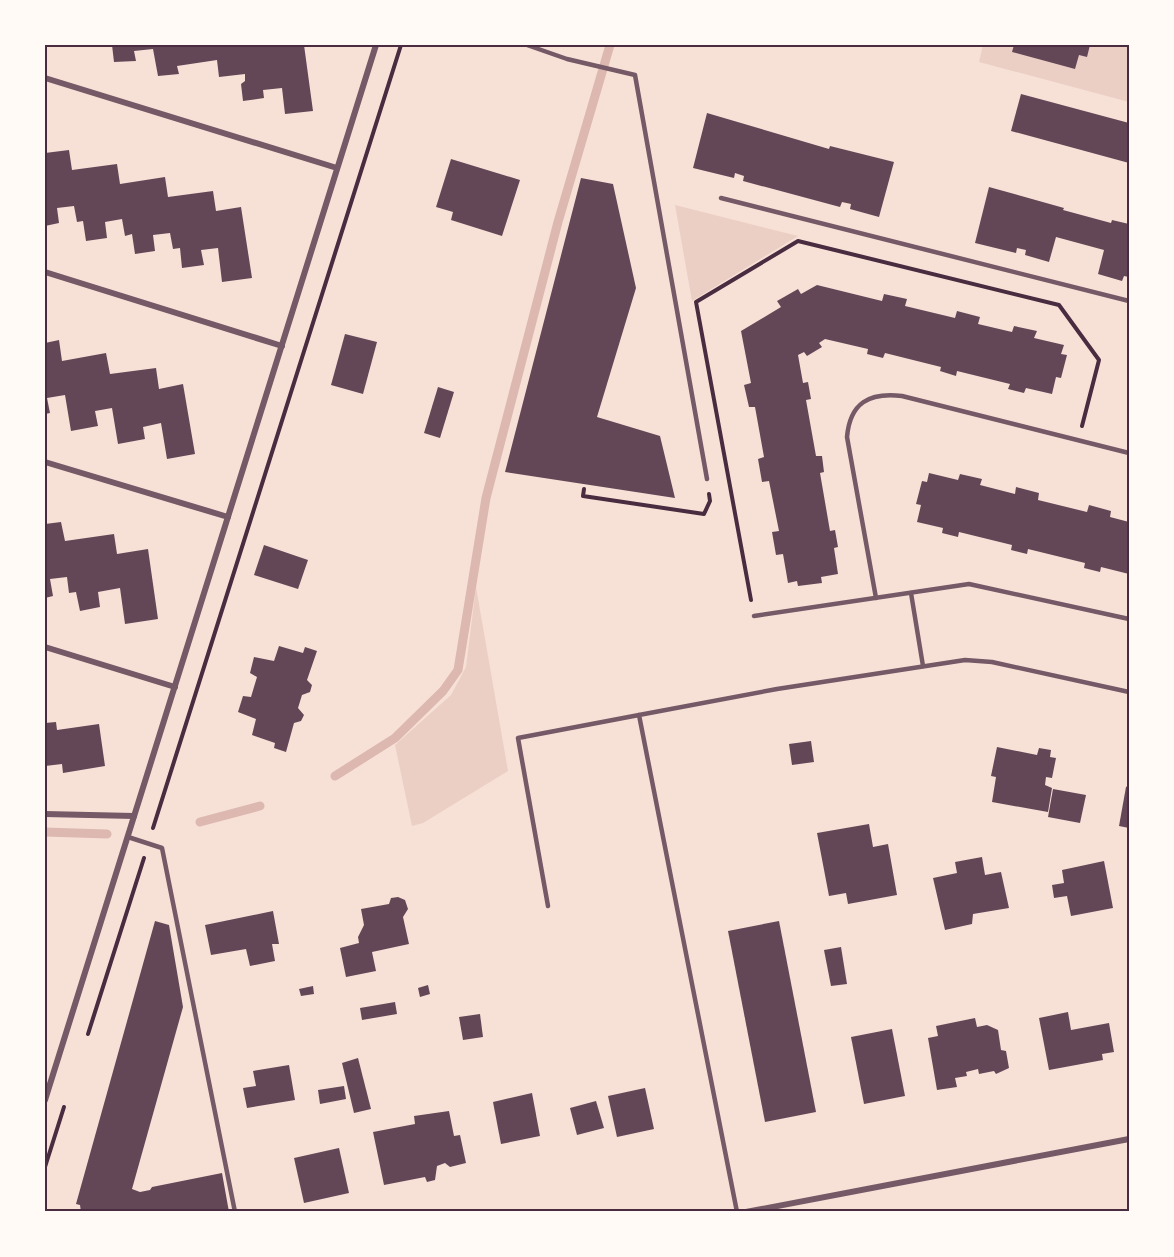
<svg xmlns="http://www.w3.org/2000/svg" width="1174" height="1257" font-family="'PT Sans',sans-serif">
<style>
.green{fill:#ebcfc5}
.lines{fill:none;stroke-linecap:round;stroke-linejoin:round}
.stream{stroke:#dcb8b0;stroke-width:9}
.building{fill:#644757}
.path{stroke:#4a2c40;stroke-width:4}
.service{stroke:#755966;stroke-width:4.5}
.minor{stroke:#755966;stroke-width:6}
.neatline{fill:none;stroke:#4a2c40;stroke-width:2}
</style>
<rect width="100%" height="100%" fill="#f7e1d7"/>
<g class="green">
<polygon points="983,45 1129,45 1129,102 979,62"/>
<polygon points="675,205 798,236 692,301"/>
<polygon points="476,587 508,771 423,823 412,826 395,745 451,695 466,667"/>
</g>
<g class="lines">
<g class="stream">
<polyline points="335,776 395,738 443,691 458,670 486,498 558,222 610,45"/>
<polyline points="200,822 260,806"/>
<polyline points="45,832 107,834"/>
</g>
</g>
<g class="building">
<polygon points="112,45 304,45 313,111 285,114 282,88 263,90 264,98 243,101 241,84 245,81 245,74 219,77 217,60 177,66 179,74 158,76 153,49 134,51 136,61 114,62"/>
<polygon points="1014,45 1090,45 1087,57 1079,55 1075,69 1012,52"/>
<polygon points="1021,94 1129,123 1129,163 1011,131"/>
<polygon points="707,113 829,149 830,146 894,162 879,217 850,209 851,204 842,202 840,207 743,181 744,176 735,173 734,178 693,168"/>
<polygon points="69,150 72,170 117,164 120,184 165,177 168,197 213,191 216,211 241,207 252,278 222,282 218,248 201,250 204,265 182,268 180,248 173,249 170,233 153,235 155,251 135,254 132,234 125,236 122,219 105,222 107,238 86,241 83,221 77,222 74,206 57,208 59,223 45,226 45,153"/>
<polygon points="451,159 520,180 502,236 451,220 453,212 436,207"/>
<polygon points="581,178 613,184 636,288 597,417 660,436 675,498 505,472"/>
<polygon points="989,187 1064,208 1063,210 1111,223 1112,220 1129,224 1129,277 1124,276 1122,281 1098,274 1104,250 1056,237 1049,262 1025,255 1026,250 1017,248 1016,253 975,243"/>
<polygon points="817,285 882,301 884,294 907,299 905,306 955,318 957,311 980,317 978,324 1012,332 1014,326 1037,331 1034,338 1064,345 1061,354 1067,355 1061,378 1056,377 1052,394 1026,388 1024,393 1008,389 1010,384 957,371 956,376 940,371 941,367 885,353 883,358 867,354 868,349 825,339 819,343 822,347 807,356 804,352 798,355 803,383 808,382 811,399 806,400 816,456 822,456 824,472 820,473 830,531 835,530 838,547 834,548 838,574 821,577 822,583 798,586 797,581 788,583 783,554 776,555 772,532 779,531 769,481 762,482 758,459 764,457 755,407 749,407 744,385 751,383 741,331 781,307 777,301 798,289 801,294"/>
<polygon points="345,334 377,342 363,394 331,385"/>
<polygon points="59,340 62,361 106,353 110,374 156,368 159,389 183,384 195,454 167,459 161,423 143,427 145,439 118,444 112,408 95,411 98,426 71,431 65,395 47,398 50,413 45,414 45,343"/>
<polygon points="438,387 454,392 440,438 424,433"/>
<polygon points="929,473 958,480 960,474 982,479 980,485 1015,494 1016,487 1039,493 1038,500 1087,512 1089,505 1111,511 1110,517 1129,522 1129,574 1101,567 1100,572 1084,568 1085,563 1028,549 1027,554 1011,550 1012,545 959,532 958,537 942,533 943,528 917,522 921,505 916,504 922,481 927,482"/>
<polygon points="61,522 65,541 114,534 117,554 148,549 158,619 125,624 120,588 98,592 100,607 80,611 76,592 69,593 67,577 50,579 53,596 45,598 45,524"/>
<polygon points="264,545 308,560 298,589 254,575"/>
<polygon points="279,646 303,653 305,647 317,651 307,680 312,685 310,692 302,695 298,708 304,715 301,721 294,723 286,752 274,748 275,743 252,735 256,719 238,712 243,696 251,697 257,677 250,673 254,657 274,661"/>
<polygon points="56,722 57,730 99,724 105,766 63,773 62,764 45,766 45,723"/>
<polygon points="811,741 814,762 792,765 789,744"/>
<polygon points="997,747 1037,755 1039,748 1051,750 1050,757 1056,758 1052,778 1046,777 1045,785 1052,788 1048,812 992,802 996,777 991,776"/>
<polygon points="1129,785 1129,828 1119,826 1126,787"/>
<polygon points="1053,789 1086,795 1080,823 1048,817"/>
<polygon points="869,824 873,847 888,844 897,895 848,904 846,893 829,896 817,833"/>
<polygon points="982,857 985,875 1001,872 1009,908 973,914 972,924 945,930 933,878 957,873 955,862"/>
<polygon points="1104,861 1113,908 1071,916 1067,896 1054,898 1052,885 1064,883 1062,870"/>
<polygon points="398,897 405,900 408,909 403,917 409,944 372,952 376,971 346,977 340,948 359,943 358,937 364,925 361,909 389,904 391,898"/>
<polygon points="273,911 279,944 272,944 275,961 250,966 246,949 211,955 205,925"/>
<polygon points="155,921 169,925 183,1007 132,1189 140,1192 150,1190 152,1187 222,1173 229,1212 81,1212 80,1205 76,1204"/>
<polygon points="779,921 816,1112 765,1122 728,931"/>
<polygon points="841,947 847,984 831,986 824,950"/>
<polygon points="428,985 430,994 420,997 418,988"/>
<polygon points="313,986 314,994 301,996 299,989"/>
<polygon points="395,1002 397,1014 362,1020 360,1008"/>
<polygon points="1068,1012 1071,1030 1109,1023 1114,1052 1102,1054 1103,1060 1049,1070 1039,1018"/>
<polygon points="480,1014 483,1037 463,1040 459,1017"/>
<polygon points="975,1018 977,1027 987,1025 998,1030 1001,1050 1006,1051 1009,1068 996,1074 994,1071 979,1074 978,1069 966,1072 967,1076 955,1078 957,1087 937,1090 928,1038 938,1036 936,1026"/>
<polygon points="892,1029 905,1096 864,1104 851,1037"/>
<polygon points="358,1058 371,1109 354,1113 342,1063"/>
<polygon points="289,1065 295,1100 247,1108 243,1088 256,1086 253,1071"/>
<polygon points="344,1086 346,1099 320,1104 318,1090"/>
<polygon points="645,1088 654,1129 617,1137 608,1096"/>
<polygon points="532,1093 540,1136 501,1144 493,1102"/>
<polygon points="596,1101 604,1128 577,1135 570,1108"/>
<polygon points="449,1111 454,1136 460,1135 466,1163 450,1167 445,1163 437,1166 435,1180 427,1182 425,1177 384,1185 373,1132 415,1124 414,1116"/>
<polygon points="339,1148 349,1193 304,1203 294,1158"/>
</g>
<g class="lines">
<g class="path">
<polyline points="584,489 583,496 704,514 710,501 709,494"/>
<polyline points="751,600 696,302 798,241 1059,305 1099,360 1082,426"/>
<polyline points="153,828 401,45"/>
<polyline points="88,1034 144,858"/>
<polyline points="45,1167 64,1107"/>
</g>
<g class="service">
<polyline points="527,45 567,59 635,75 707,479"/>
<polyline points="721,198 1129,301"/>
<polyline points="911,593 923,666"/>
<path d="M876,598L847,437C850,403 869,392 902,396L1129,453"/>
<polyline points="754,616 969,584 1129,619"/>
<polyline points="128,837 162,848 235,1212"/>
<polyline points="548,906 518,738 639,715"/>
<polyline points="737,1212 639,715 777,689 965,660 992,662 1129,692"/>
</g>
<g class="minor">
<polyline points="45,78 337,168"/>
<polyline points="45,272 282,346"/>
<polyline points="45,462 228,517"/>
<polyline points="45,647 175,687"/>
<polyline points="45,814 134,816"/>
<polyline points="45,1100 376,45"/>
<polyline points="746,1212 1129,1139"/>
</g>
</g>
<rect width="1174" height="1257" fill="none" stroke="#fffaf5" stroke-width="93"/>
<rect x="46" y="46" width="1082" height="1164" class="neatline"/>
</svg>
